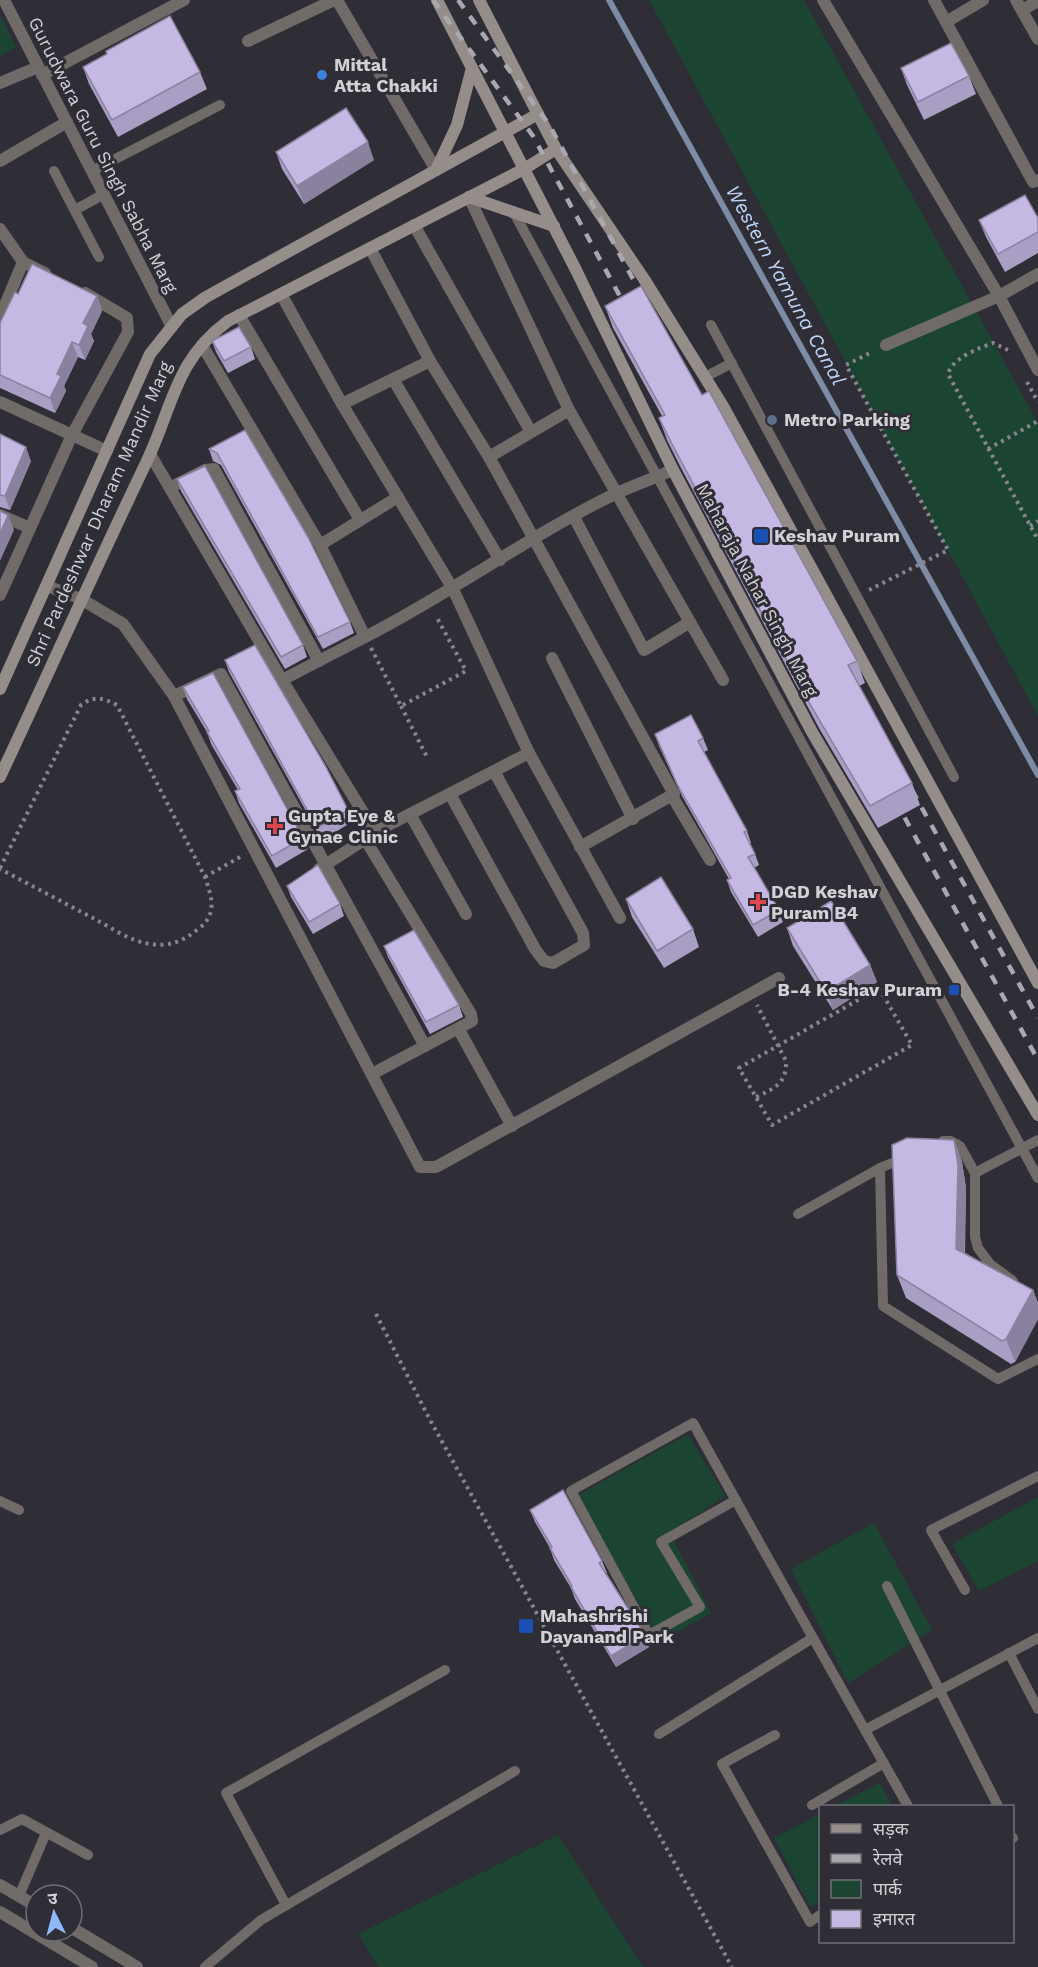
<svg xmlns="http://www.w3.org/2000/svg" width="1038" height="1967" font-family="'Work Sans','Noto Sans Devanagari',sans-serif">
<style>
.green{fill:#1c4433}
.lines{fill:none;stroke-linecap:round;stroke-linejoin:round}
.stream{stroke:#7d8ba5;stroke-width:6}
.path{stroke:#88868d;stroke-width:4;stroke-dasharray:3 4.5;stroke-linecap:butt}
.service{stroke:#706b69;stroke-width:10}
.minor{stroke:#706b69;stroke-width:12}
.tertiary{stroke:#706b69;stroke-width:12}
.secondary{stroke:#958d8a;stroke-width:12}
.rail{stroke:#a9a8ae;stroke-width:4.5;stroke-dasharray:10 10;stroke-linecap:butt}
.wall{fill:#a99ec3}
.shaded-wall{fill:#8a819f}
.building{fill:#c5b8e3;stroke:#8a819f;stroke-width:1.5}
.shop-dot{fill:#3f7fe0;stroke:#2f2d35;stroke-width:2}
.service-dot{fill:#5c6f8a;stroke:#2f2d35;stroke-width:2}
.transit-dot{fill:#1a4fb4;stroke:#2f2d35;stroke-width:2}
.health-dot{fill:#e0444e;stroke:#2f2d35;stroke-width:2}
.labels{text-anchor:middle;stroke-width:6;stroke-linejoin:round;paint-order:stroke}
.poi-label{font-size:18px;font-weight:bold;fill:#d2d1d6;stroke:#2f2d35;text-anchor:start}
.street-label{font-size:18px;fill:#d2d1d6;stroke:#2f2d35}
.water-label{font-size:20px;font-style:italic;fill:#c0d5f8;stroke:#2f2d35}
</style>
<rect width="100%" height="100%" fill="#2f2d35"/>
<g class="green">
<polygon points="649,0 804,0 1038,423 1038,716"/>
<polygon points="0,15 16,47 0,56"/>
<polygon points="688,1434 725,1496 670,1533 711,1613 661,1642 576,1496"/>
<polygon points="1038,1497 1038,1561 979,1591 952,1544"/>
<polygon points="874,1523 932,1630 848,1683 791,1569"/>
<polygon points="880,1783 892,1806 834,1806"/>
<polygon points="820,1814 820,1902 811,1908 774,1838"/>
<polygon points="558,1835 643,1967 378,1967 358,1934"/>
</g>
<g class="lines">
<polyline class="stream" points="609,0 1038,775"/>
<g class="path">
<path d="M1008,350L993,343C979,348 952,358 948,374L1038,540"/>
<polyline points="1027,382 1038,402"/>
<polyline points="988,449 1038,421"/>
<polyline points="1030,526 1038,521"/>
<polyline points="869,590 948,550 846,365 872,352"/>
<polyline points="371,648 401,706 466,671 436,616"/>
<polyline points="401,706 428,759"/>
<path d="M0,868L81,705C95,695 103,698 117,705L205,877C212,898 218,915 197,930C183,941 169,947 151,944C131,942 110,927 93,918C62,902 31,885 0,869"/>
<polyline points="205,877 240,857"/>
<polygon points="879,988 912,1045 772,1125 739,1068"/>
<path d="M756,1097C774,1089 787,1083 786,1061L757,1005"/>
<polyline points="376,1314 429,1418 732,1967"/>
</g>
<g class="service">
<polyline points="54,171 99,257"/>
<polyline points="92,171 220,105"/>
<polyline points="75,210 104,194"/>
<polyline points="513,211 1038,1178"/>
<polyline points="711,325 954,777"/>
<polyline points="705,377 732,363"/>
<polyline points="943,1141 951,1141 960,1146 975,1173 975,1237 978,1248 990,1264 1013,1281"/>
<polyline points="880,1168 883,1306 998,1379 1038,1359"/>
<polyline points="975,1173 1038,1140"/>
<polyline points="798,1214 880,1168 904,1158"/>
<path d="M736,1500L661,1542L700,1607L649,1635L571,1491L693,1423C764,1552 836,1679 908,1806"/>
<polyline points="0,1501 19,1510"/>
<polyline points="887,1586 998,1806"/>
<polyline points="965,1590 931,1530 1038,1476"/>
<polyline points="1009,1653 1038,1709"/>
<polyline points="865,1730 1038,1638"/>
<polyline points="659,1734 811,1639"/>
<polyline points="775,1735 722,1764 810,1922 820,1915"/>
<polyline points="812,1805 884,1763"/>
<polyline points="0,1830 22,1819 88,1855"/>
<polyline points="1012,1837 1013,1838"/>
<polyline points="19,1896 46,1833"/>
<polyline points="286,1905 226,1793 445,1670"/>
<polyline points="205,1967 261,1920 515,1771"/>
</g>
<g class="minor">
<polyline points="4,0 171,325"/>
<polyline points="337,0 436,170"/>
<polyline points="823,0 999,296 1038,370"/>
<polyline points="934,0 1033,182 1038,180"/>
<polyline points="1016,0 1038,39"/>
<polyline points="1022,10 1038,1"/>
<polyline points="946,22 983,0"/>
<polyline points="248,41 334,0"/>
<polyline points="42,75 184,0"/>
<polyline points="0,83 38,67"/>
<polyline points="0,161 67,122"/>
<polyline points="469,197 569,410 723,680"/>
<polyline points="414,225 531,432"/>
<polyline points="0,229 23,262 45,273"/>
<polyline points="281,294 342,404 430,361 370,248"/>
<polyline points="239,315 360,520"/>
<polyline points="0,317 23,262"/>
<path d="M202,345L320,545L365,637C451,593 530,535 617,493C635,485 654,478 673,470"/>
<polyline points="886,345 999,296 1038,274"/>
<polyline points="430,361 489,457"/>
<polyline points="393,379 500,560"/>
<polyline points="0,402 107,451"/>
<polyline points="342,404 453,589 529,753 375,832 282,680 365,637"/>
<polyline points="569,410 489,457 674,794 580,847"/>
<polyline points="150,454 282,680"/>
<polyline points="171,487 205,470 214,469 319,661"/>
<polyline points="0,515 30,528"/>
<polyline points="574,517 644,650 690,622"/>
<polyline points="320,545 398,497"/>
<polyline points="47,586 81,599 123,624 174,696 420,1167 436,1167 779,978"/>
<polyline points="0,595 72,435 128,332 127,318 85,293"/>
<polyline points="552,658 633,819"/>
<polyline points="174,696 221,674 425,1046"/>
<polyline points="529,753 620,918"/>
<polyline points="450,794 535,949 544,961 553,963 584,945 583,933 494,771"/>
<polyline points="672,796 710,860"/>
<polyline points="410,814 466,914"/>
<polyline points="365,839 471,1014 472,1021 372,1074"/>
<polyline points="319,869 370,836"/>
<polyline points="459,1030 512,1126"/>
</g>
<g class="tertiary">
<polyline points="0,1885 36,1906"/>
<polyline points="0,1912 92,1967"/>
<polyline points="72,1928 137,1967"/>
</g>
<g class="secondary">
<polyline points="437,0 576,270 673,470 812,732 1038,1115"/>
<polyline points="479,0 556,149 644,279 724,408 1038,983"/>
<polyline points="436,170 457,125 472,68"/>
<polyline points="469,197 554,226"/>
<polyline points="0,689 150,354 182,314 206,297 538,114"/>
<path d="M0,777C49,672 96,567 146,463C173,407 174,361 228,321L524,169L556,149"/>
</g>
<g class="rail">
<polyline points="433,0 533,136 629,313"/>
<polyline points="458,0 550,126 646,303"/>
<polyline points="912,790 1038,1018"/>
<polyline points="895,800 1038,1060"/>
</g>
</g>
<g class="wall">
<polygon points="107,54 200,72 207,89 118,137 89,84 83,67"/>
<polygon points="901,68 969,76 976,94 924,120 907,85"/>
<polygon points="276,152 374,160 304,204 282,169"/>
<polygon points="1038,218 1038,253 1005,272 986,237 979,220"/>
<polygon points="18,294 97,296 102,311 91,334 94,341 85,360 78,357 64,386 66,391 55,413 0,388 0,323"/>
<polygon points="605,306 702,395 857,661 865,683 859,686 912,783 920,805 878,828 819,728 680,466 667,440 659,418 662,416 613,328"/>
<polygon points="212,341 251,347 255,359 228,373 216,352"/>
<polygon points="245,430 350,622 354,633 323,649 221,465 213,461 209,449"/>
<polygon points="0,434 31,461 10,510 0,507"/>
<polygon points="177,479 303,645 307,657 285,669 181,491"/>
<polygon points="225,660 348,810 352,822 322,840 229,672"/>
<polygon points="183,687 303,838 308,849 276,868 239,803 235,791 238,790 211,744 207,732 187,699"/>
<polygon points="655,734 703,738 708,750 704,752 747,831 751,843 750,844 755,854 759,865 754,868 779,910 783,922 758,937 731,892 727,880 729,879 682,796 659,746"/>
<polygon points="287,886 340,904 344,916 313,934 291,897"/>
<polygon points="626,899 693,929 699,947 664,968 632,917"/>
<polygon points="787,928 870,965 877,982 833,1010 793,946"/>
<polygon points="384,946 459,1005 463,1017 430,1034 388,957"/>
<polygon points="954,1140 962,1162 966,1188 965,1253 1033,1290 1038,1303 1038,1319 1015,1362 1011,1364 906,1298 897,1275"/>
<polygon points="530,1510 602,1561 607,1573 606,1573 645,1635 649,1647 616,1667 575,1599 571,1588 554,1560 550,1548 535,1522"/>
</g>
<g class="shaded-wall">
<polygon points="368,142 374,160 304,204 297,186"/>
<polygon points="97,296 102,311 91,334 94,341 85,360 79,345 83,323"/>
<polygon points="72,342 78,357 64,386 66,391 55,413 50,398 57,374"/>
<polygon points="26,447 31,461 10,510 5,496"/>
<polygon points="8,515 14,530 0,561 0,534"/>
<polygon points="870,965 877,982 833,1010 826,992"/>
<polygon points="954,1140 962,1162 966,1188 964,1271 956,1249"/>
<polygon points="1033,1290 1038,1303 1038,1319 1015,1362 1006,1339"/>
<polygon points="645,1635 649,1647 616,1667 611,1656"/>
</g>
<g class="building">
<polygon points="170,16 200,72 112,120 83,67 107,54 106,51"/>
<polygon points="951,43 969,76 918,102 901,68"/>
<polygon points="346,108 368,142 297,186 276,152"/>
<polygon points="1025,195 1038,218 1038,232 998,254 979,220"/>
<polygon points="32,264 97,296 83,323 88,326 79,345 72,342 57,374 61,376 50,398 0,375 0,323 15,292 18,294"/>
<polygon points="641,286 702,395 709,391 857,661 848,665 912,783 870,806 811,706 672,444 659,418 665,415 605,306"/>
<polygon points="239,327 251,347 224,361 212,341"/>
<polygon points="245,430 308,537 350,622 318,637 217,453 209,449"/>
<polygon points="0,434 26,447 5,496 0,495"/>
<polygon points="205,466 303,645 281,657 177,479"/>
<polygon points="0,511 8,515 0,534"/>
<polygon points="255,645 326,767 348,810 317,828 225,660"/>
<polygon points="213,673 303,838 272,856 235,791 240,789 207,732 209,731 183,687"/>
<polygon points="691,715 703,738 698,741 747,831 744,832 755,854 748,857 779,910 753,925 727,880 731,878 677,784 655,734"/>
<polygon points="318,865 340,904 309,922 287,886"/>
<polygon points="661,877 693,929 657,951 626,899"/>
<polygon points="831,901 870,965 826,992 787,928"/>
<polygon points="414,930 459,1005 426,1022 384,946"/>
<polygon points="907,1138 954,1140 958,1165 956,1249 1033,1290 1006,1339 1002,1341 897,1275 892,1145"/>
<polygon points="563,1490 602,1561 599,1563 645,1635 611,1656 571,1587 572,1586 550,1548 552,1547 530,1510"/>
</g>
<circle class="shop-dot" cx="322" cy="75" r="6"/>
<circle class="service-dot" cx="772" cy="420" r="6"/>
<g class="transit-dot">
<rect x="753" y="528" width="16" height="16" rx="3"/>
<rect x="948" y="984" width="12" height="12" rx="3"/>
<rect x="518" y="1618" width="16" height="16" rx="3"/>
</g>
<g class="health-dot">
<path d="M272 817h6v6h6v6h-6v6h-6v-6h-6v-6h6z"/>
<path d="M755 893h6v6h6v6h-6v6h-6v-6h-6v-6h6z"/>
</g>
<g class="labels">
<g class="poi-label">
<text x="334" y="71">Mittal<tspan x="334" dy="21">Atta Chakki</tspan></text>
<text x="784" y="426">Metro Parking</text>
<text x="774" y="542">Keshav Puram</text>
<text x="288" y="822">Gupta Eye &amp;<tspan x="288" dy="21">Gynae Clinic</tspan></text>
<text x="771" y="898">DGD Keshav<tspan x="771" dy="21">Puram B4</tspan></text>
<text x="942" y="996" text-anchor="end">B-4 Keshav Puram</text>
<text x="540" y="1622">Mahashrishi<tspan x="540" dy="21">Dayanand Park</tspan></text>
</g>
<g class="street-label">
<text transform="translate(103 155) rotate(63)" y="6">Gurudwara Guru Singh Sabha Marg</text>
<text transform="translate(99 514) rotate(-66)" y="6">Shri Pardeshwar Dharam Mandir Marg</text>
<text transform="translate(757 590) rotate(62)" y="6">Maharaja Nahar Singh Marg</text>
</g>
<g class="water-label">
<text transform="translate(786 285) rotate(61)" y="7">Western Yamuna Canal</text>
</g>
</g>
<rect x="819" y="1805" width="195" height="138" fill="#2f2d35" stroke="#706f75" stroke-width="1.5"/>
<rect x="831" y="1824" width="30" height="9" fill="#958d8a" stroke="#706f75" stroke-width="1.5"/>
<text x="873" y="1835" font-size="18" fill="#d2d1d6">सड़क</text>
<rect x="831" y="1854" width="30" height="9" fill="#a9a8ae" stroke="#706f75" stroke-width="1.5"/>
<text x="873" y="1865" font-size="18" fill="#d2d1d6">रेलवे</text>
<rect x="831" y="1880" width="30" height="18" fill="#1c4433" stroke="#706f75" stroke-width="1.5"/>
<text x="873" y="1895" font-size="18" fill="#d2d1d6">पार्क</text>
<rect x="831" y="1910" width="30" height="18" fill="#c5b8e3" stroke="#706f75" stroke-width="1.5"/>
<text x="873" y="1925" font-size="18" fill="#d2d1d6">इमारत</text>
<g transform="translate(54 1913) rotate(354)"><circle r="28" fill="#2f2d35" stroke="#706f75" stroke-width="1.5"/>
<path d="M0-4.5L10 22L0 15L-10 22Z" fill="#8fb8fd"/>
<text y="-9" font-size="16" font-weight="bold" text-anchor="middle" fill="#d2d1d6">उ</text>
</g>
</svg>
